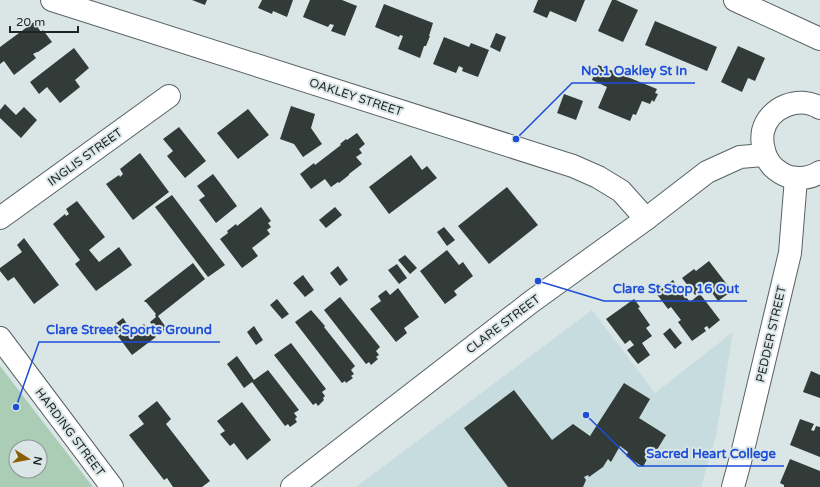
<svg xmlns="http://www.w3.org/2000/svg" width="820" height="487" font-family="'Varela Round',sans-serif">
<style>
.built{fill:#c7dcde}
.green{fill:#abccb5;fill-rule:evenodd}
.building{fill:#333b39}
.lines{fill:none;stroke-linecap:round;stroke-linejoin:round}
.minor-casing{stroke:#586263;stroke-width:24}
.minor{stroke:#fff;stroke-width:22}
.labels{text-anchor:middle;stroke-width:4;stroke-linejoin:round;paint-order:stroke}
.street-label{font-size:12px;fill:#1f2324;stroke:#dae5e6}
.leader{fill:none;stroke:#1d4ed8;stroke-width:1.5}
.callout-dot{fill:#1d4ed8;stroke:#dae5e6;stroke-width:1.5}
.callout-label{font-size:13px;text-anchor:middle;font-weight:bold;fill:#1d4ed8;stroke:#dae5e6;stroke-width:4;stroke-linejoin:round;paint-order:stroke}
</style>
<rect width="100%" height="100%" fill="#dae5e6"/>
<polygon class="built" points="592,310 655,393 733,332 716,436 701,487 356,487"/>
<path class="green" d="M0,366L93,487H0ZM16,447H40V471H16Z"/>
<g class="building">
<polygon points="192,0 207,0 205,5"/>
<polygon points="262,0 293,0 287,17 273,11 272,14 258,8"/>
<polygon points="310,0 342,0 357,6 345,36 331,31 334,25 330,24 328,27 303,17"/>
<polygon points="538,0 585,0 576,22 550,11 547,18 533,12"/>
<polygon points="612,0 616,0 638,10 623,42 598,31"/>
<polygon points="384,4 433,23 429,36 430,36 426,46 424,46 420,58 398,49 403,36 400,35 399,37 375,27"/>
<polygon points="655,21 717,47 707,71 645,45"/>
<polygon points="34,22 41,32 43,30 52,42 38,52 37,52 33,54 36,58 14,75 4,61 0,64 0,47"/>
<polygon points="496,33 506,37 500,52 490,47"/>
<polygon points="444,37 469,47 471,43 489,50 478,77 462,71 463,68 459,66 456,73 433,64"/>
<polygon points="738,46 765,58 755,81 748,78 742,92 721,82"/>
<polygon points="74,48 89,68 75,80 80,87 60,103 47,87 39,94 30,82"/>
<polygon points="598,65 657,89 655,93 658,94 654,102 652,100 650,104 642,101 636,115 633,114 630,121 598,108 607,87 592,80"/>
<polygon points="564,94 583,101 576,120 557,113"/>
<polygon points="5,104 16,115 24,107 37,120 21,138 0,118 0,110"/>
<polygon points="291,106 315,114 311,128 322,144 303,157 294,144 280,139"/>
<polygon points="248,109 269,135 238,159 217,133"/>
<polygon points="179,127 206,161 185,178 167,156 173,151 163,139"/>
<polygon points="357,133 365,144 359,149 362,153 356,157 362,164 349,174 349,175 339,183 338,182 331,187 325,179 311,189 300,174 314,163 315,165 341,145 340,144 346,139 347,140"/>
<polygon points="140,153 169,192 133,220 106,184 119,175 120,177 123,174 120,169"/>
<polygon points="411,155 422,170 427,166 437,178 389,214 369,187"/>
<polygon points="213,174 237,206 216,223 199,200 205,196 197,186"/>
<polygon points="507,187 538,225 489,264 458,226"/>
<polygon points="172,195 225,265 208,277 155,207"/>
<polygon points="77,201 105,237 89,250 99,262 119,247 132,265 96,291 75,264 80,260 53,224 65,214 66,216 69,214 66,209"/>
<polygon points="261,207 271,221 268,223 271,227 267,230 270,234 252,248 258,256 242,268 220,239 228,233 227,231 236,224 237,226"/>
<polygon points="335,207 342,215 326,228 319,220"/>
<polygon points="444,227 455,240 447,246 437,232"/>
<polygon points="24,238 59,285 34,304 14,277 8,281 0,271 0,268 22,252 17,245"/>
<polygon points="447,250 459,265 463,262 473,276 454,291 457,295 445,304 420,271"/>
<polygon points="405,255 417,268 410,274 398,260"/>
<polygon points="709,261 732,291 718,301 707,286 695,295 682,278 694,269 696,271"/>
<polygon points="193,263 205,279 158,316 167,329 160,334 150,322 156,317 155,315 156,314 146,302 145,302 144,301"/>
<polygon points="397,264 407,278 399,284 388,270"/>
<polygon points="338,266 348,280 340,286 330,273"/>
<polygon points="303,275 314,290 305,297 293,283"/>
<polygon points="673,280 690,302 700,294 720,320 709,329 707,326 704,328 706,331 692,341 678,322 681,320 671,307 668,309 656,293"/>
<polygon points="398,288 419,317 404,328 407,333 396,342 370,309 381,301 378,296 386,290 390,295"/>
<polygon points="340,297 380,347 376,351 379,355 376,357 378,359 371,365 369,362 366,364 324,310"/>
<polygon points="277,299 289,314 282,319 270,305"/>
<polygon points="634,299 640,307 638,308 650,325 646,328 652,336 642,343 650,355 638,364 627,350 634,345 630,340 625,344 606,319"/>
<polygon points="311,310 325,326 324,327 355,366 351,370 354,374 351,376 353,378 346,383 345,381 342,383 295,322"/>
<polygon points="123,318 133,332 144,324 154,336 154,335 156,337 132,355 111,327"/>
<polygon points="254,326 263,340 256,345 247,332"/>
<polygon points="670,328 682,343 675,349 663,334"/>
<polygon points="291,343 326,389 322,392 325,396 323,398 324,400 318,406 316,403 313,405 274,355"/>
<polygon points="237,356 254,380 268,370 299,410 294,413 297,417 295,419 297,422 290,427 288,424 285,426 252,382 244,388 227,364"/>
<polygon points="811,371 820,375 820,398 803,392"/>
<polygon points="624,383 650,399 639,418 666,435 655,453 649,450 646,454 649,455 643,467 626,456 628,452 620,446 611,462 608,459 603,467 589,477 588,475 584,477 586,480 583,487 508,487 464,428 514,390 552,440 573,424 590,436"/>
<polygon points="157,401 171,419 166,424 210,481 202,487 173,487 167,478 164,480 129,435 144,424 138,416"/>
<polygon points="242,402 271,440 247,460 234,443 230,446 220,434 225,431 217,421"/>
<polygon points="800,419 814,424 811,430 814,431 816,426 820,427 820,457 790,445"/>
<polygon points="790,459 820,471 820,487 784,487 784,485 780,483"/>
</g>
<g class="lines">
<defs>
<g id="minor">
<polyline points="52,0 573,166 598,177 621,191 646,219"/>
<polyline points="735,0 820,39"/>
<path d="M820,108C799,95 769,107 763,131C762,137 762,144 764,150C765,156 768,161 772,166C777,171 783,175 790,177C800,179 811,178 820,172"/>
<polyline points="0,218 169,96"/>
<polyline points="0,338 112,487"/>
<polyline points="292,487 531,302 646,219 707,172 740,157 765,155"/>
<polyline points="733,487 742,454 790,253 796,178"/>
</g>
</defs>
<use href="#minor" class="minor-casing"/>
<use href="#minor" class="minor"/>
</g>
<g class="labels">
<g class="street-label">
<text transform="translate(356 97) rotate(18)" y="4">OAKLEY STREET</text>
<text transform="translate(85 157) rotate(-36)" y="4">INGLIS STREET</text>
<text transform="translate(503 324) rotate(-37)" y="4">CLARE STREET</text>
<text transform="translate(771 334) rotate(-77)" y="4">PEDDER STREET</text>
<text transform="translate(70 432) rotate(53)" y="4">HARDING STREET</text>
</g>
</g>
<path class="leader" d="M516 139L572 83H695M538 281L604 301H747M16 407L39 342H220M586 415L638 466H784"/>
<g class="callout-dot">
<circle cx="516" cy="139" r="4"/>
<circle cx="538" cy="281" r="4"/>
<circle cx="16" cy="407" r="4"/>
<circle cx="586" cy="415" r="4"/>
</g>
<g class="callout-label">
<text x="634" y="75">No.1 Oakley St In</text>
<text x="676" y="293">Clare St Stop 16 Out</text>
<text x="129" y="334">Clare Street Sports Ground</text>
<text x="711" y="458">Sacred Heart College</text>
</g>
<g transform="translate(28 459) rotate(101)"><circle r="19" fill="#dae5e6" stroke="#8f9798"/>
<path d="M0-3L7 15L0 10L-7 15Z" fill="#895f00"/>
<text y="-6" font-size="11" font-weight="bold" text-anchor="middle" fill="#1f2324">N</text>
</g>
<path d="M10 26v6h68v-6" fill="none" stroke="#1f2324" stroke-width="2"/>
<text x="16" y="26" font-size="12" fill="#1f2324" stroke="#dae5e6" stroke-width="3" paint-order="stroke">20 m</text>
</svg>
